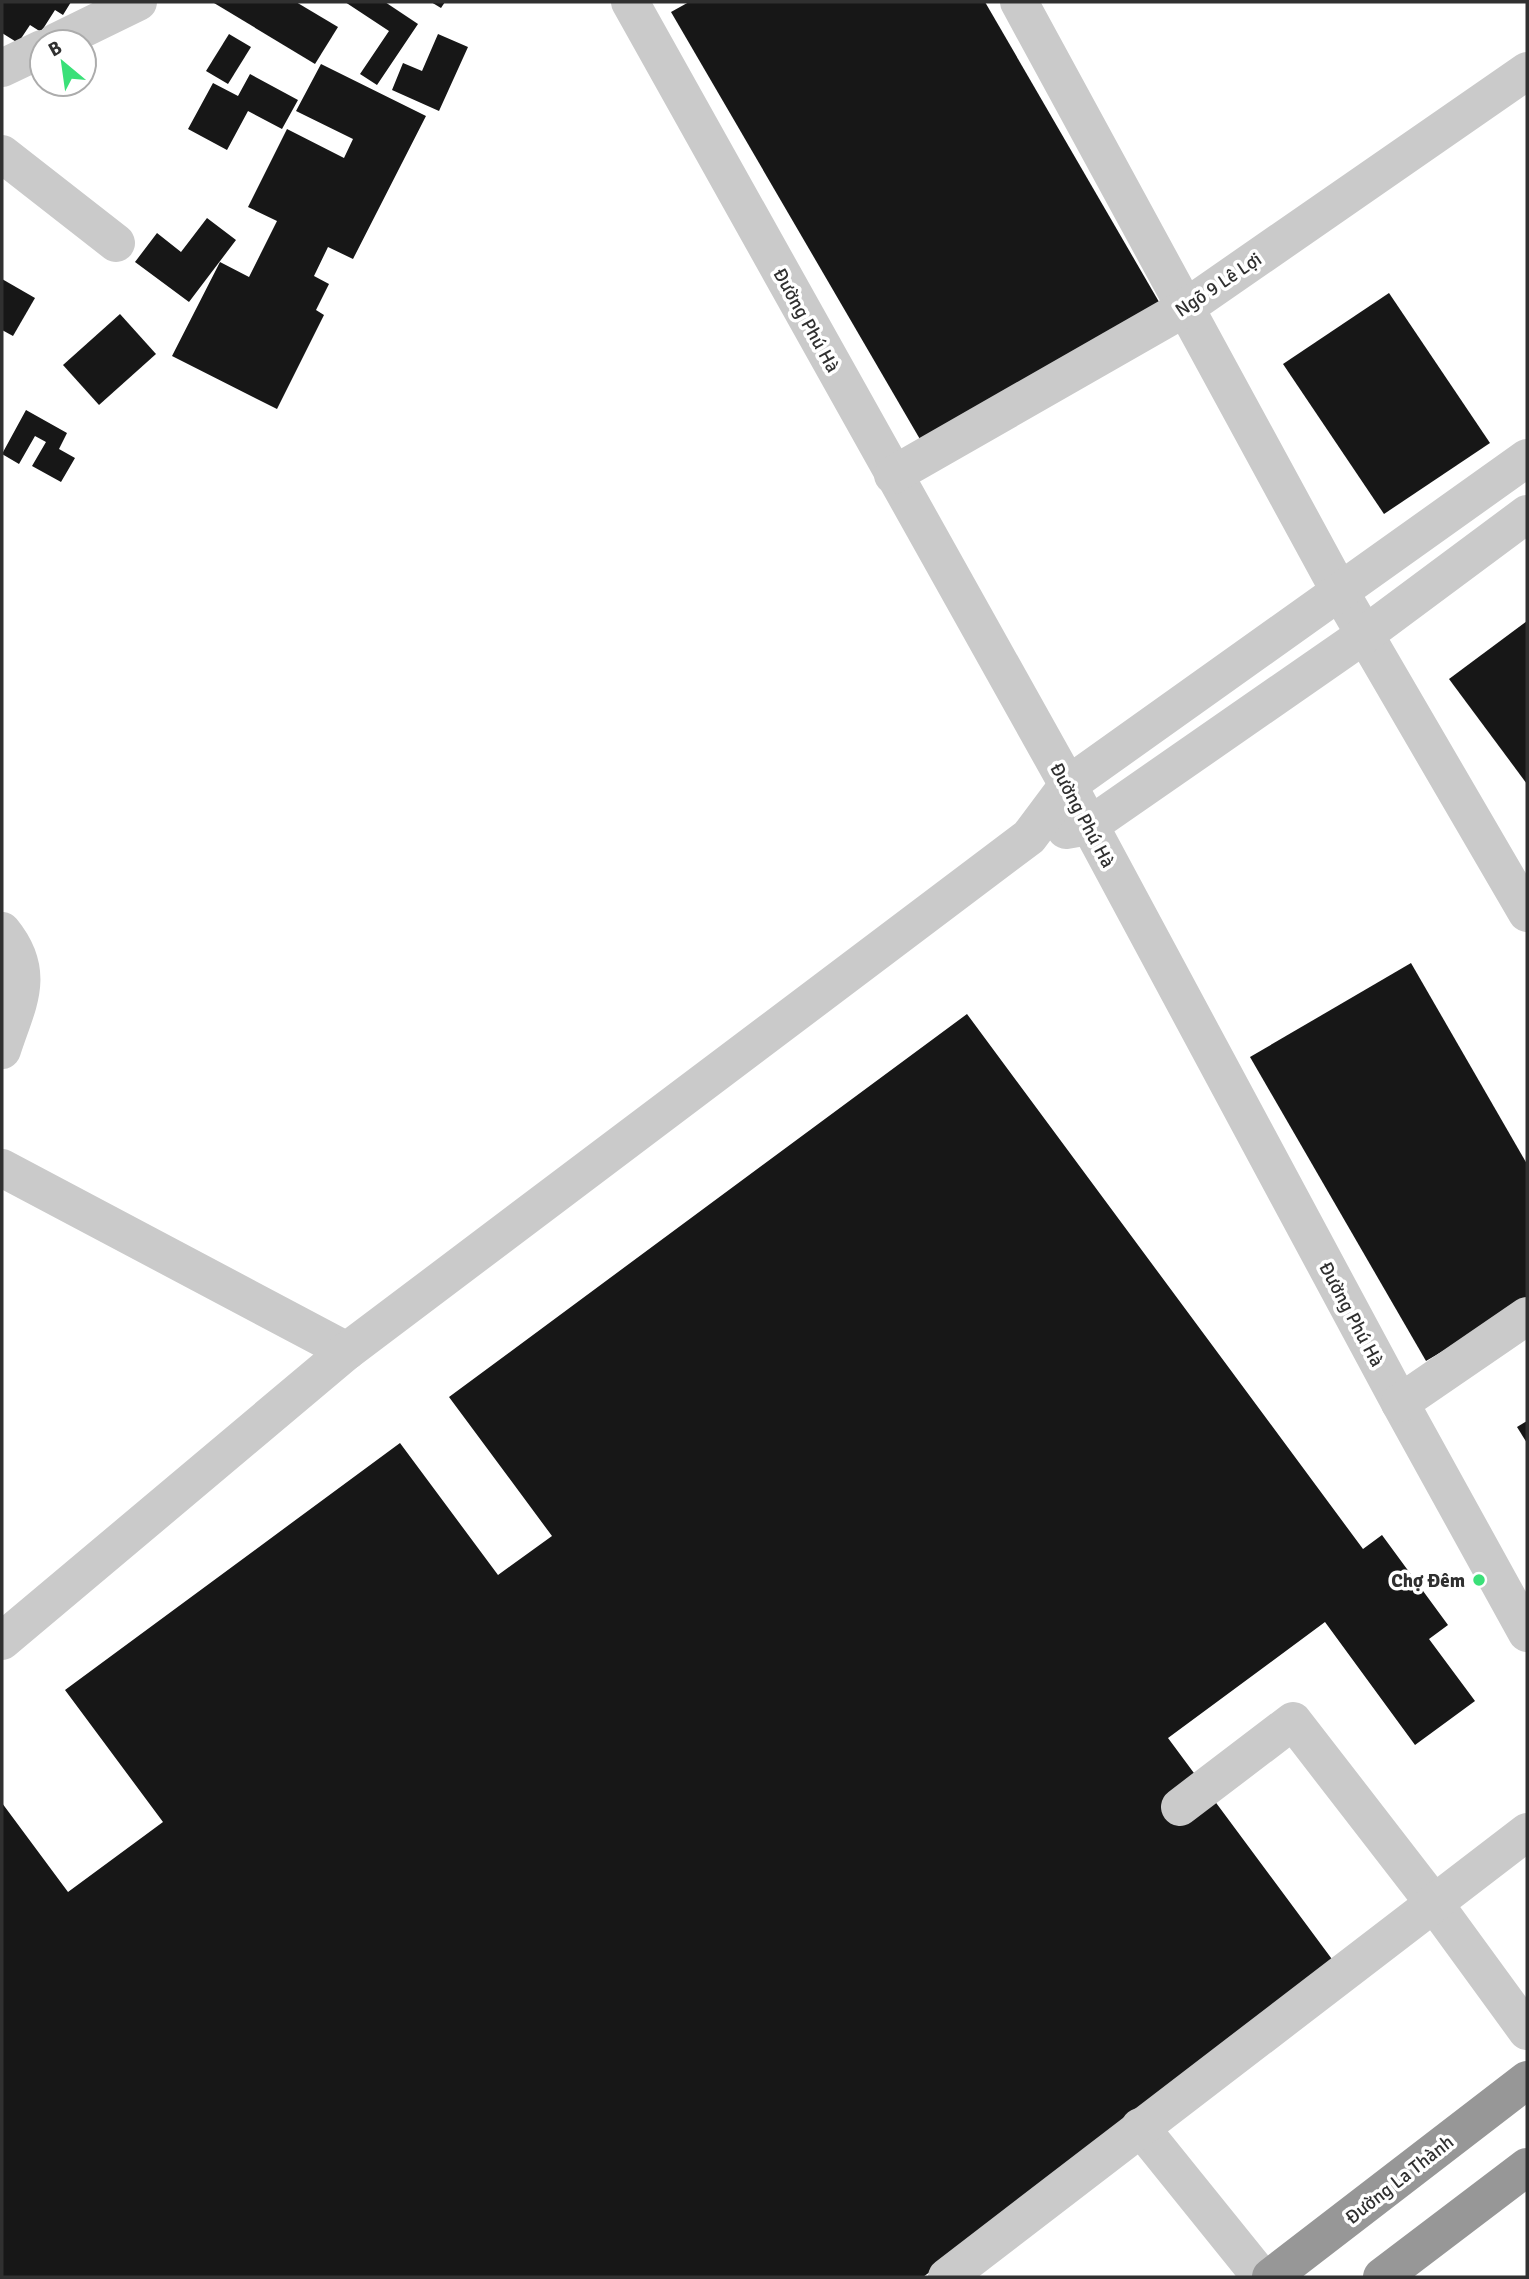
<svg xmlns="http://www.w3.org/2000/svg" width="1529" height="2279" font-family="Signika,sans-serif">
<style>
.building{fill:#171717}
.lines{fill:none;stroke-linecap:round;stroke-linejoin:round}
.minor{stroke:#cacaca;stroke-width:38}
.highway{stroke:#979797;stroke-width:38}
.poi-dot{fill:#3ae078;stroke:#fff;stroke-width:2.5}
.labels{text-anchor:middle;stroke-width:7;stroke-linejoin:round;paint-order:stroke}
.street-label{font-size:19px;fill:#303030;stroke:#fff}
.poi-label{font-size:19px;font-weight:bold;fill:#303030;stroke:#fff;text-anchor:end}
</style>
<rect width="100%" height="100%" fill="#fff"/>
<g class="building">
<polygon points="2,2 71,2 63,15 55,10 41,32 30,25 18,43 2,33"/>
<polygon points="296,2 338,27 315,64 214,3"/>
<polygon points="345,2 385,2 418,24 377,85 360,74 389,31"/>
<polygon points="431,2 445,2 441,8"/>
<polygon points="689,2 985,2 1173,326 935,465 671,12"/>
<polygon points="229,34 251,47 228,84 206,71"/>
<polygon points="438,34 468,47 439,111 392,90 403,63 422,71"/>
<polygon points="321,64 426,116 353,259 328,247 314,276 329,284 316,310 324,315 277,409 172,356 220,262 249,277 277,221 248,207 287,129 344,158 353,139 296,111"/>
<polygon points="250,74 298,100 282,129 248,111 227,150 188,129 213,83 238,96"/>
<polygon points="207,218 236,240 189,302 135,262 157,233 181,252"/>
<polygon points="2,279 35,298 13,336 2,330"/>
<polygon points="1389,293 1490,443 1384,514 1283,364"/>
<polygon points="120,314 156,354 99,405 63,365"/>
<polygon points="26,410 67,433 59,449 75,458 61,482 32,466 46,442 35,436 19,464 2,454"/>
<polygon points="1527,621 1527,784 1449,679"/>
<polygon points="1411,963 1527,1164 1527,1302 1426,1361 1250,1057"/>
<polygon points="967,1014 1363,1549 1382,1535 1448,1625 1429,1639 1475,1701 1415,1745 1325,1622 1168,1738 1340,1970 923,2277 2,2277 2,1803 68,1892 163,1822 65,1690 400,1443 498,1575 552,1536 449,1397"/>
<polygon points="1527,1421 1527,1443 1517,1427"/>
</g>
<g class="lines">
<g class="minor">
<polyline points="630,2 1068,785 1400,1403 1527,1633"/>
<polyline points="1019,2 1340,592 1527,913"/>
<polyline points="56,42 138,2"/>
<polyline points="2,68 42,49"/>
<polyline points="2,154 116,243"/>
<polyline points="893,475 1185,308 1527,71"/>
<polyline points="1066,830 1089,826 1367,633 1527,514"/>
<path d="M2,931C37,974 17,1003 2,1050"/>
<polyline points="2,1168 347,1351"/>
<polyline points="1400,1403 1527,1316"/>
<polyline points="2,1641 347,1351 1029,837 1068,785 1527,458"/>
<polyline points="1180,1807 1293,1721 1433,1902 1527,2031"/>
<polyline points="1140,2127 1261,2277"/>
<polyline points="947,2277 1527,1832"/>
</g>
<g class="highway">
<polyline points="1271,2277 1527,2080"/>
<polyline points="1382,2277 1527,2167"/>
</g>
</g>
<circle class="poi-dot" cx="1479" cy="1580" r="7"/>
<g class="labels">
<g class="street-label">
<text transform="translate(1218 284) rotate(-34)" y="7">Ngõ 9 Lê Lợi</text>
<text transform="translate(807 320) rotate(61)" y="7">Đường Phú Hà</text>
<text transform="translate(1083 815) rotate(62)" y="7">Đường Phú Hà</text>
<text transform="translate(1352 1314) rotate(62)" y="7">Đường Phú Hà</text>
<text transform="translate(1399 2179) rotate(-38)" y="7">Đường La Thành</text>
</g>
<g class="poi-label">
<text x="1465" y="1587">Chợ Đêm</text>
</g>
</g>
<rect width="1529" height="2279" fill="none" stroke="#303030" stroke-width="7"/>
<g transform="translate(63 63) rotate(331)"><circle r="33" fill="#ffffff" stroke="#acacac" stroke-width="2"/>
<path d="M0-5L12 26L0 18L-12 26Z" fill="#3ae078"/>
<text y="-10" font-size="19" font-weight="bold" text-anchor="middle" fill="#303030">B</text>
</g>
</svg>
